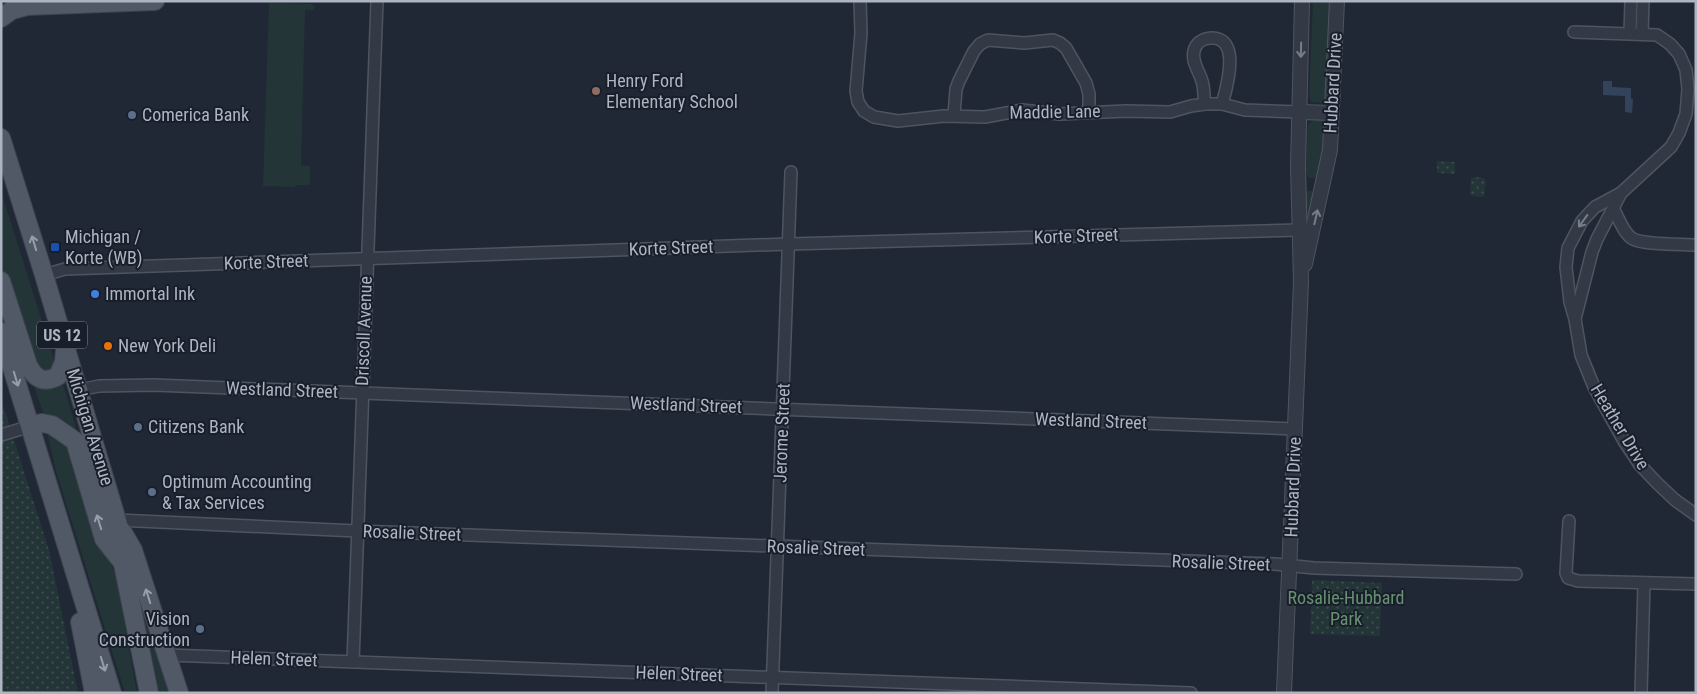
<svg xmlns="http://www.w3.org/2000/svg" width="1697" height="694" font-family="'Roboto Condensed',sans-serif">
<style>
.grass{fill:#233537}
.park{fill:url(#park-dots)}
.water{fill:#34435c}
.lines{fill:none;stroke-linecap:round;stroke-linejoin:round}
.minor-casing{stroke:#4e5561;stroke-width:14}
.tertiary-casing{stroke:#4e5561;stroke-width:16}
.primary-casing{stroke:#3d434f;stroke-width:20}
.minor{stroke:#333a46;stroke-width:11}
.tertiary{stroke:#333a46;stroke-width:14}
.primary{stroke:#515966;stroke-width:18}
.oneway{stroke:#767e8b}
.oneway2{stroke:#969eac}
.education-dot{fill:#8d6e63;stroke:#191f2a;stroke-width:2}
.service-dot{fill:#5c6f8a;stroke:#191f2a;stroke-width:2}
.transit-dot{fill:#1a4fb4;stroke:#191f2a;stroke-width:2}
.shop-dot{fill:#3f7fe0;stroke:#191f2a;stroke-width:2}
.food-dot{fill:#e8710a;stroke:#191f2a;stroke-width:2}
.labels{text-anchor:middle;stroke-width:4;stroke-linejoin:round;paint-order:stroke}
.shield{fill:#191f2a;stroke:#818895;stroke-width:1}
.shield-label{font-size:16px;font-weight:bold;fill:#adb5c3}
.poi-label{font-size:18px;fill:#adb5c3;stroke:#191f2a;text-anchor:start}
.street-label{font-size:18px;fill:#adb5c3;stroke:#191f2a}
.park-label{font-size:18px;fill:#669272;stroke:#191f2a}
</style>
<defs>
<pattern id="park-dots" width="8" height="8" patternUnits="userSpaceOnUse" patternTransform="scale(1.25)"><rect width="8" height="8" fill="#233537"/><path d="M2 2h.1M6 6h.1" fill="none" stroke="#405052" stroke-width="1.8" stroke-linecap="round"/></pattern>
</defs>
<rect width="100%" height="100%" fill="#202835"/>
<g class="grass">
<polygon points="1313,1 1331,1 1327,100 1322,103 1311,102 1309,96"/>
<polygon points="269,3 311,4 314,6 314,10 305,10 301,165 310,166 310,185 295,185 295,187 263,186"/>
<polygon points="1313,120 1322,120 1324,122 1323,173 1318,179 1308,177 1306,171 1308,125"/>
<polygon points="1,191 55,363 50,373 34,367 1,266"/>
<polygon points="1305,191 1319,191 1309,221 1305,219"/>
<polygon points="62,385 64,387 77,432 44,415 35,389 36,387 53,389"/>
<polygon points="47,432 69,444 108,557 116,575 137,693 125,693 56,471"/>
<polygon points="145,606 172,693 159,693 142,608"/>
</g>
<g class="park">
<polygon points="1437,161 1455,162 1455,174 1437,173"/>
<polygon points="1476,177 1483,178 1486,181 1484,196 1483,197 1472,196 1470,194 1471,178"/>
<polygon points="1,399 49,550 78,693 1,693"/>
<polygon points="1312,580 1382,583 1380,636 1310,634"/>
</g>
<polygon class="water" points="1603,81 1612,81 1612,87 1631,88 1631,99 1633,99 1632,113 1625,112 1625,96 1603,95"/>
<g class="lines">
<defs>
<g id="minor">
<polyline points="860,1 861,33 856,91 858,102 864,111 874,117 898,121 944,116 985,117 1022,110 1060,114 1126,111 1170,112 1191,106 1205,104 1222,104 1245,110 1300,112"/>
<polyline points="1574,32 1657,35 1670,44 1679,54 1686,70 1688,89 1686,114 1679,133 1671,147 1621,193 1595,207 1582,221 1568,248 1566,267 1570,302 1575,319 1581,355 1594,387 1624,441 1640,465 1657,483 1675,500 1696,515"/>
<polyline points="1630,33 1631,1"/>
<polyline points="1642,34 1643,1"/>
<path d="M1205,104C1204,98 1204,91 1203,85C1201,73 1191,63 1194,51C1197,36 1221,33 1227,47C1234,60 1226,91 1222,104"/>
<polyline points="954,115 956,89 959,81 974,51 980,44 988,40 1024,43 1053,40 1060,43 1066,48 1086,83 1089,94 1089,112"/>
<path d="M1614,210C1619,219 1624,234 1633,239C1645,245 1681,244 1696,245"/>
<polyline points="44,275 65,269 789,244 1299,230"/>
<polyline points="1575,319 1592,252 1597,239 1621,193"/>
<polyline points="79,390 99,386 154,385 1295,429"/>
<polyline points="1,435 31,426"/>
<polyline points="117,520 357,531 1275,564 1314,568 1516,574"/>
<polyline points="1569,521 1566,573 1568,578 1578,581 1696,584"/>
<polyline points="167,655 1191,693"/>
<polyline points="353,662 377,1"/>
<polyline points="772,693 791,172"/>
<polyline points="1641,693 1644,583"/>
</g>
<g id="tertiary">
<polyline points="1300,112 1332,113"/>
<polyline points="1305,264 1330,150 1337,1"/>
<polyline points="1284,693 1301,282 1298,166 1302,1"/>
</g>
<g id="primary">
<polyline points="1,18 12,10 27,6 155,1"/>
<polyline points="1,138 44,275 118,524 123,564 149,693"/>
<path d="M1,281L28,365C35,379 44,384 58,376L64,362L65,350"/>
<polyline points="1,332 112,693"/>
<polyline points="31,426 42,423 52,425 75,441 104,539 123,563"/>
<polyline points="122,531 133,550 179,693"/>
<polyline points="80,622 94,693"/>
</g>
</defs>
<use href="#minor" class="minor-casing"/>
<use href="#tertiary" class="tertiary-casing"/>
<use href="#primary" class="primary-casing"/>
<use href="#minor" class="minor"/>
<use href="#tertiary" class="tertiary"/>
<use href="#primary" class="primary"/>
</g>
<defs><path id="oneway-shaft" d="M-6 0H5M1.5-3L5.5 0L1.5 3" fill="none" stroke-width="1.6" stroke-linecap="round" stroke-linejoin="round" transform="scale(1.25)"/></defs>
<g class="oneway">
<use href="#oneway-shaft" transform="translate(1301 50) rotate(91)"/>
<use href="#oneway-shaft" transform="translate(1316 217) rotate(-77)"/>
<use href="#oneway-shaft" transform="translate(1583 221) rotate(126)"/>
</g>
<g class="oneway2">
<use href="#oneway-shaft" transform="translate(34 243) rotate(-107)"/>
<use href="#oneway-shaft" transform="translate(16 379) rotate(73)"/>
<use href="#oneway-shaft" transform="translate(99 522) rotate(-107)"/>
<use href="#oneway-shaft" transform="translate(148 596) rotate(-108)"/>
<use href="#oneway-shaft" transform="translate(103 664) rotate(73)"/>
</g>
<circle class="education-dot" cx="596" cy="91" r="5"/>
<g class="service-dot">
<circle cx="132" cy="115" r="5"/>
<circle cx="138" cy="427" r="5"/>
<circle cx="152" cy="492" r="5"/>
<circle cx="200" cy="629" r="5"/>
</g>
<rect class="transit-dot" x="50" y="242" width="10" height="10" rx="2.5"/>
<circle class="shop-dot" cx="95" cy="294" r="5"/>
<circle class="food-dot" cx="108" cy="346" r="5"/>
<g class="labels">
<rect class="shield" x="37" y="321.5" width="50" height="27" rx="4"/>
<g class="shield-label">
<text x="62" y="341">US 12</text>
</g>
<g class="poi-label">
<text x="606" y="87">Henry Ford<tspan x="606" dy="21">Elementary School</tspan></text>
<text x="142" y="121">Comerica Bank</text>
<text x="65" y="243">Michigan /<tspan x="65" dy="21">Korte (WB)</tspan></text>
<text x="105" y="300">Immortal Ink</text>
<text x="118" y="352">New York Deli</text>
<text x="148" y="433">Citizens Bank</text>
<text x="162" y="488">Optimum Accounting<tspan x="162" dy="21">&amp; Tax Services</tspan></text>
<text x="190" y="625" text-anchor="end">Vision<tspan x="190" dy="21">Construction</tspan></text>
</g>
<g class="street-label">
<text transform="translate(1333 83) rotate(-87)" y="6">Hubbard Drive</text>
<text transform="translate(1055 112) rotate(-1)" y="6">Maddie Lane</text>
<text transform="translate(1076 236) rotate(-2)" y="6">Korte Street</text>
<text transform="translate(671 248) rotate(-2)" y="6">Korte Street</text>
<text transform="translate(266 262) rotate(-2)" y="6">Korte Street</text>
<text transform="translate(364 331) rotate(-88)" y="6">Driscoll Avenue</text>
<text transform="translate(282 390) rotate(2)" y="6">Westland Street</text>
<text transform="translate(686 405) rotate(2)" y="6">Westland Street</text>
<text transform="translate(1091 421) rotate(2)" y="6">Westland Street</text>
<text transform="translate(90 427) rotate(73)" y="6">Michigan Avenue</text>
<text transform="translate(1620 427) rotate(59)" y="6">Heather Drive</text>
<text transform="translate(782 433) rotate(-88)" y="6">Jerome Street</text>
<text transform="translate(1293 487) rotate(-88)" y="6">Hubbard Drive</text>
<text transform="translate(412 533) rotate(2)" y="6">Rosalie Street</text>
<text transform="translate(816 548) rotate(2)" y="6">Rosalie Street</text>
<text transform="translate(1221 563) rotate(2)" y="6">Rosalie Street</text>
<text transform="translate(274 659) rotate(2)" y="6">Helen Street</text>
<text transform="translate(679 674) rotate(2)" y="6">Helen Street</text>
</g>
<g class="park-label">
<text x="1346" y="604">Rosalie-Hubbard<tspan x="1346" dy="21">Park</tspan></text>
</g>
</g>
<rect width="1697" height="694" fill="none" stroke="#adb5c3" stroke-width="5"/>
</svg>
